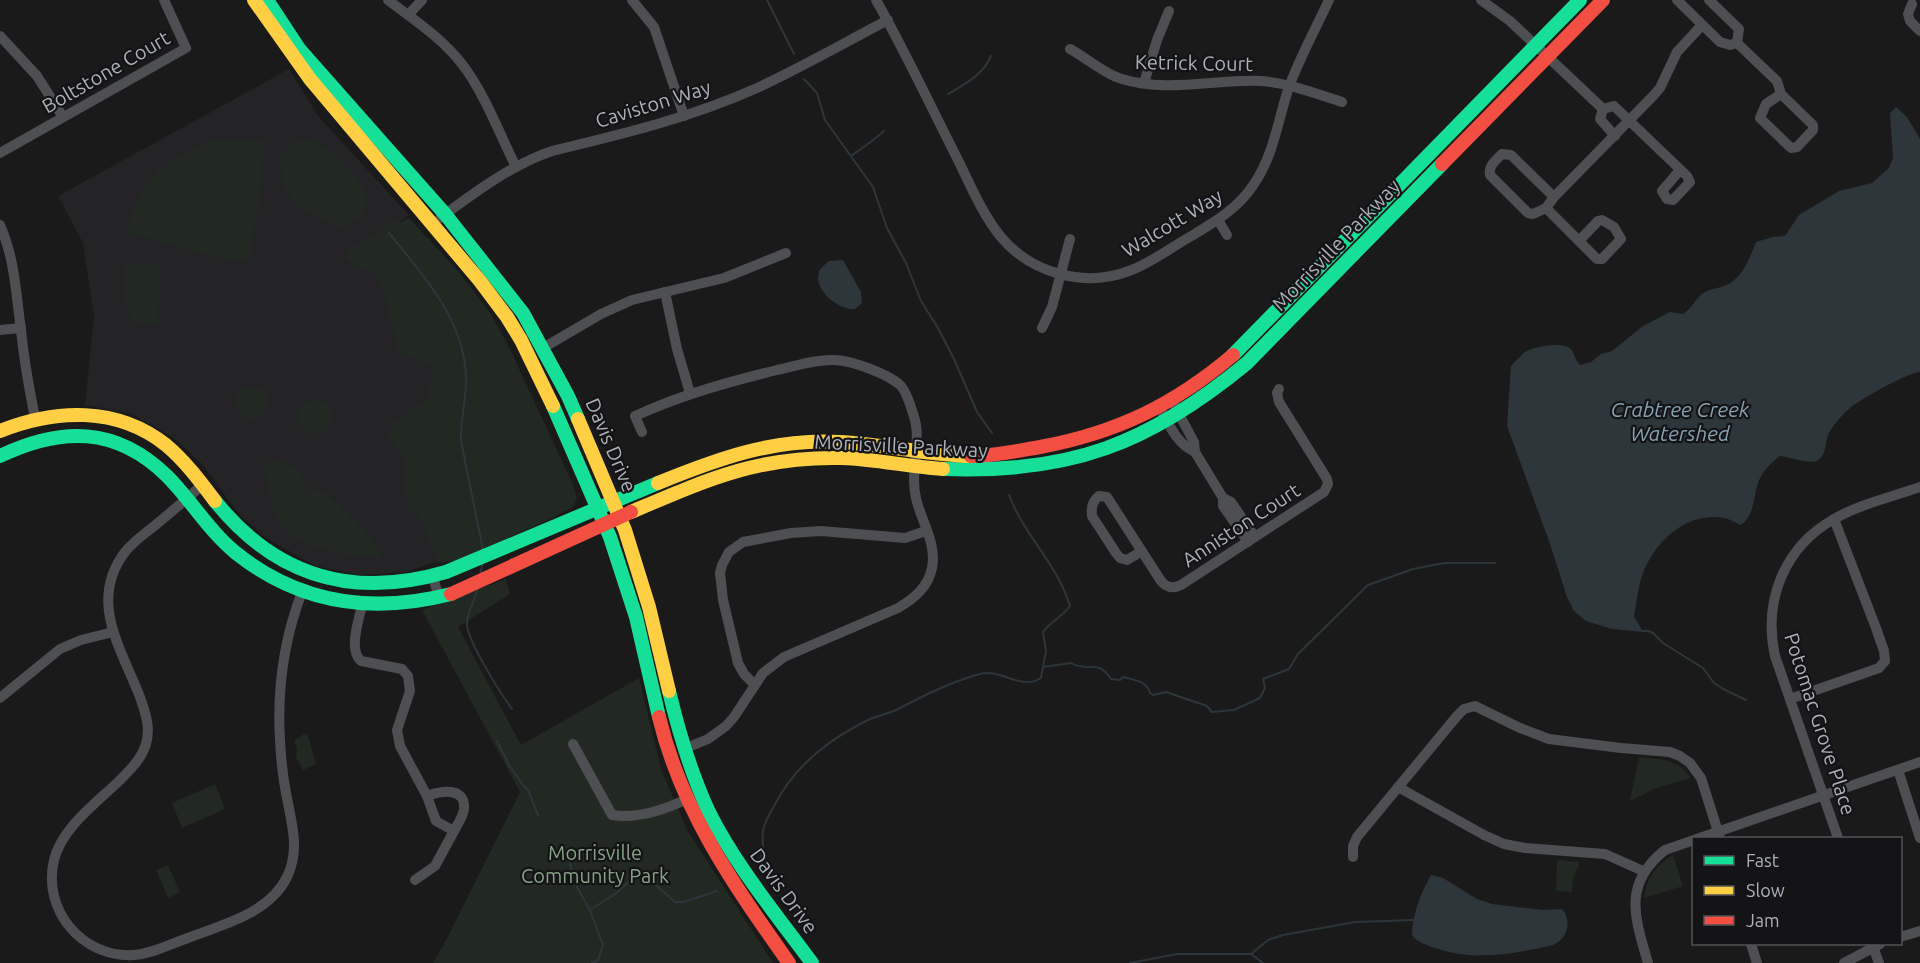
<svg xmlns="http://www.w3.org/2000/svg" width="1920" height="963" font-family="Ubuntu,sans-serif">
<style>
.built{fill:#242426}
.green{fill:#222922}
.water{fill:#2d363b}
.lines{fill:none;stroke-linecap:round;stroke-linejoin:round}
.stream{stroke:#2d363b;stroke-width:2}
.street{stroke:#4e4f53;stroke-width:10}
.fast{stroke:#16e098;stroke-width:14}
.slow{stroke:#ffcf43;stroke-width:14}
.jam{stroke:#f24e42;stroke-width:14}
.labels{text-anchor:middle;stroke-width:4.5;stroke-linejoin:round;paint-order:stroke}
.street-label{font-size:20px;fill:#acb1ba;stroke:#141416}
.park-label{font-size:20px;fill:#85a384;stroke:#141416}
.water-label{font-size:21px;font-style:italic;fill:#85a1b2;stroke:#141416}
</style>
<rect width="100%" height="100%" fill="#1a1a1a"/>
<polygon class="built" points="289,69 319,117 409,215 379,237 449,348 459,553 407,572 359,575 315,566 266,538 238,513 203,465 175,439 132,414 85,405 94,316 83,243 58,196"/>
<g class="green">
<path d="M309,139C328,145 367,181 367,202C367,216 352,222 342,227C322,222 293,208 285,187C282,179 281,169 279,159C288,147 295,142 309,139Z"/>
<path d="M215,140L264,142L261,189L249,258L242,262L210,256L128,232C138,177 165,158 215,140Z"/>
<polygon points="409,218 458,271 490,313 509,347 574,487 577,498 573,507 546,521 458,560 438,563 427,532 417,515 408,506 404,488 406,463 388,433 393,422 428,399 433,367 418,359 407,357 398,349 383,290 372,270 360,269 345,258 346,252 393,221 401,222"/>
<polygon points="125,263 160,265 158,324 132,322 126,306"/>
<circle cx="252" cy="403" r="16"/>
<circle cx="315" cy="417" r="17"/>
<path d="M273,461C295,464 306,468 305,493L307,496H310L314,490L325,493L334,501L368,535L380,551V557C347,556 301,550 278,521C273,513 265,474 264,463Z"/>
<polygon points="506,579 510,594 458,627 521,745 639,678 661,769 687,830 773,963 433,963 446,940 520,792 422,610"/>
<polygon points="304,734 308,736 316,764 303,770 296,758 297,748 294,741 296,739"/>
<path d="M1639,757C1660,759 1678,759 1691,778L1656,788L1630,801Z"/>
<polygon points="215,784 225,809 182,828 172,803"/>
<path d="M1673,855L1683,886L1644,898C1646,879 1657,864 1673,855Z"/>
<polygon points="1557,860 1579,862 1578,869 1576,869 1575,877 1573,877 1572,892 1556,891"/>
<polygon points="168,865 180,892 168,898 156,870"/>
</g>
<g class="water">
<path d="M1896,107L1907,117L1920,139V372C1911,371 1859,400 1850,408C1843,414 1833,425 1829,433C1824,442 1828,456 1816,461C1810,464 1789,457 1780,456C1770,463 1760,474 1757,486C1753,501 1754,515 1741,525C1736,523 1730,519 1724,518C1692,512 1663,534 1648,562C1639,577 1637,599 1634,616L1643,632L1612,629L1586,621L1574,611L1567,597L1549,541L1507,426L1511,366C1516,361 1520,356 1525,352C1533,347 1563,341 1571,349C1575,354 1575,360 1580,365L1591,362L1601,354L1612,351L1643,326L1670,312L1683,314C1692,308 1694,301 1702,294C1708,289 1717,289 1724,286C1743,279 1749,259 1756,242L1773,237L1785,236L1799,215L1839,191L1872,183L1889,168L1893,158L1890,113Z"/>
<path d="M843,260L861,292L862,303L855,309C840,310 820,295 818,279C818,278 819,269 820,269L829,261Z"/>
<path d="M1431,875L1443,878L1477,899L1492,904L1542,910L1562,909C1572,920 1568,939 1553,945C1513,954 1472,962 1432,947C1424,944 1417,942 1412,935C1413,912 1420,895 1431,875Z"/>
</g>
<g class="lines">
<g class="stream">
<polyline points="767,0 794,54"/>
<polyline points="804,79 817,93 825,120 873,187 887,228 906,263 921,301 938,328 954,359 977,412 992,433"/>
<path d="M948,94C965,84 983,75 991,56"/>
<polyline points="851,156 872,141 884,131"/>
<path d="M389,233C423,275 464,319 466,377C467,399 460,419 461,441L483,550"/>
<path d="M1009,495C1024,535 1058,565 1070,606C1062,617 1050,622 1043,632L1046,651L1043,667"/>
<polyline points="480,576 483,561"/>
<path d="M478,588C475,600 468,610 467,623C466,639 501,694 512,709"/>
<polyline points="1642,631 1648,631 1653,633 1663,643 1703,668 1714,683 1723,689 1746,700"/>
<polyline points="497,741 509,765 523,785 528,790 538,815"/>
<polyline points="564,844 577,887 589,909"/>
<path d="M759,862C766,847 761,844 763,831C764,823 770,813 774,806C794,766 831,738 870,719C879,715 888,714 896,710C923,696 950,682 980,674C1000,668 1021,691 1041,678L1043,667L1071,663C1088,673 1098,658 1111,679L1120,680L1123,677C1134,680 1147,681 1150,693L1153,695L1166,692L1207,706L1212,712L1234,710L1260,698L1265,688L1263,679L1289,669L1298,654L1368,585L1413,569L1444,563H1495"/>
<polyline points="1251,954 1268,940 1283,935 1355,922 1413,920"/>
<polyline points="592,963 598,960 603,945 590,910 615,894 638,874 644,875 675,902 684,902 717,891"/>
<polyline points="1130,963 1177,954 1251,954 1263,963"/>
</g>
<g class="street">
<path d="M388,0C413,19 442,38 462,64C485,94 499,133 516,167"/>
<polyline points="632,0 654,27 684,116"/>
<path d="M876,0C905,51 930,105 957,158C970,184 982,214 1001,237C1031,273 1084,288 1129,271C1149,264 1169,249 1188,238C1213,223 1238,209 1254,184C1274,155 1278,119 1289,87C1300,57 1316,28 1329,0"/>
<polyline points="1481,0 1510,21 1603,109 1614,106 1687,176 1690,182 1673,200 1667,199 1662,191 1680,170"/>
<polyline points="1677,0 1720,42 1730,45 1737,43"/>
<polyline points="1709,0 1739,29 1737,43"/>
<polyline points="1912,4 1908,14 1910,21 1920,31"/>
<polyline points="408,15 422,0"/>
<polyline points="0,36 37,76 63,117"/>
<polyline points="1737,43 1777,81 1781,94 1813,125 1813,130 1797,147 1791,148 1760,118 1766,104 1781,94"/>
<path d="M1070,49C1087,58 1104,74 1122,79C1166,93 1216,79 1261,81C1289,83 1316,94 1342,102"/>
<polyline points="1144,83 1157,40 1169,11"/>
<polyline points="1603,109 1600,119 1615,136"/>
<polyline points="0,153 186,48 164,0"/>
<path d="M1554,197L1511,155L1502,154C1496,160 1488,166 1490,175L1528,213L1533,214L1546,208L1554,197L1653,96L1660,88L1677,52L1702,25"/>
<polyline points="1546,208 1597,259 1602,259 1621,239 1614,227 1602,220 1598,221 1579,241"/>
<path d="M440,218C474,193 511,165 552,151C623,134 690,118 757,88C802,67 844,43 888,20"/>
<polyline points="1218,220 1227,235"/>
<path d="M0,225C15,259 16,294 21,330C24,359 29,388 35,418"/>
<polyline points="665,292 677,349 690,393"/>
<polyline points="1042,328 1052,307 1070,239"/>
<polyline points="0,330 21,328"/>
<polyline points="543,348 601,314 632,300 724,278 786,253"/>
<polyline points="1172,401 1194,442 1195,452 1223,498 1223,506 1248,542"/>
<path d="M1160,408C1169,425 1177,444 1195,452"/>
<path d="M642,432L635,416C681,395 728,382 777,370C796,366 816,359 835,360C853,361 885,373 899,384C905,389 907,397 910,404C912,411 915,418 916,425C920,450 910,474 916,498C921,521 937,543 932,568C928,587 915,598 898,608L784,657L763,673L734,717L726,726L708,739L684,749"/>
<path d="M202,485C186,500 170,513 153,527C144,534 133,542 125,552C88,601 121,648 140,697C145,712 151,727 146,744C141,760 129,771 118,782C95,804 62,828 54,860C42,910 82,958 134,955C152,954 168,945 185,939C221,925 269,914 287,877C300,850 292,825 287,798C283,779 281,759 280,740C277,690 284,639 302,592"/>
<polyline points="1223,498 1231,502 1255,537"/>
<path d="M1142,551L1127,560L1120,558L1116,553L1092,516C1091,508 1092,501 1099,496L1107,497L1161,581C1167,588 1173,589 1181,585L1324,492L1328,484L1327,479L1279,402L1277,393L1279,389"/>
<polyline points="433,577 439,598"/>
<path d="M362,605C359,620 348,650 361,661L402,669L408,676L410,691L397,730L400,746L427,796L436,821L454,831L435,866L415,880"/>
<polyline points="754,684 744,674 738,663 723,600 720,573 722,565 729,552 743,542 791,533 821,531 905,538 926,531"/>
<polyline points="0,698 60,649 81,640 113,632"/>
<polyline points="1790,699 1879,668 1885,661 1884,651 1876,628 1834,519"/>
<path d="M573,744L612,815C637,819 664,810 687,799"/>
<polyline points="1898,770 1920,838"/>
<polyline points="1398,787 1484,835 1504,844 1525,848 1605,854 1643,871"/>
<path d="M427,796C440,791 466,786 464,809C463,817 457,825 454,831"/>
<path d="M1838,838L1775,656C1763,601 1784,547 1834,519C1860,504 1892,497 1920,487"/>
<polyline points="1353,857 1353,846 1357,837 1457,716 1464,709 1475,706 1520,728 1549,739 1621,748 1670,752 1680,756 1690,763 1701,778 1720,838"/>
<polyline points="1900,937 1920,931"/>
<polyline points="1751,944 1757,963"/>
<polyline points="1872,944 1879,963"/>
<path d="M1648,963C1635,918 1622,884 1665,850L1920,762"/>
<polyline points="1844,963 1880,944"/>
</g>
<g class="fast">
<polyline points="267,0 300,50 445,214 523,313 568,396 578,419"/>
<polyline points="1233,355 1580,0"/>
<polyline points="553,406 610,537 636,617 659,717"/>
<path d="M0,456C61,427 116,426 167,476C191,500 209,531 236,553C300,604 373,614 451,594"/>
<path d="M943,469C1070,474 1149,444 1247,363L1442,164"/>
<path d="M215,501C276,577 353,599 446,572L658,483"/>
<path d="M669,691C678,729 692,775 708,810C735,865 776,914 812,963"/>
</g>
<g class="slow">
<polyline points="254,0 310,79 480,281 507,317 521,340 553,406"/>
<polyline points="578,419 625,530 649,607 669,691"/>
<path d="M0,431C55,409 117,406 166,445C185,461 200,481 215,501"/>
<path d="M658,483C717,459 774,438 839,442C884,444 927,455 971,456"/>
<path d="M631,512C706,480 758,456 842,458C876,459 909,467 943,469"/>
</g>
<g class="jam">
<polyline points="1442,164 1603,0"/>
<path d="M971,456C995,456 1017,451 1040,447C1116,433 1174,405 1233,355"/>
<polyline points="451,594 631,512"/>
<path d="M659,717C682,812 734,885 789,963"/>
</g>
</g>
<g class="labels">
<g class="street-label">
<text transform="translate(1194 63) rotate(1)" y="7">Ketrick Court</text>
<text transform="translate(106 72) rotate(-30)" y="7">Boltstone Court</text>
<text transform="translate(653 104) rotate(-17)" y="7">Caviston Way</text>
<text transform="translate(1172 223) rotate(-31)" y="7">Walcott Way</text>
<text transform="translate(1336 245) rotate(-46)" y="7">Morrisville Parkway</text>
<text transform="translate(611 445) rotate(67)" y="7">Davis Drive</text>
<text transform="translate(901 446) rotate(3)" y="7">Morrisville Parkway</text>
<text transform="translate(1241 525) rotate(-33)" y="7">Anniston Court</text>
<text transform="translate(1820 724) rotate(72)" y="7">Potomac Grove Place</text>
<text transform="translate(784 891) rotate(54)" y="7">Davis Drive</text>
</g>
<g class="park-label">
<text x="595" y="860">Morrisville<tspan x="595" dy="23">Community Park</tspan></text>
</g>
<g class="water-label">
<text x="1680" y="417">Crabtree Creek<tspan x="1680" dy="24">Watershed</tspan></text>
</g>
</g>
<rect x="1692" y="837" width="210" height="108" fill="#141416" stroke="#515358" stroke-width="1.5"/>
<rect x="1704" y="856" width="30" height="9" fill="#16e098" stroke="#515358" stroke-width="1.5"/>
<text x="1746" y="867" font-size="18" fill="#acb1ba">Fast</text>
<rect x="1704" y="886" width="30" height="9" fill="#ffcf43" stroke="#515358" stroke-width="1.5"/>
<text x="1746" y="897" font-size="18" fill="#acb1ba">Slow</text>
<rect x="1704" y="916" width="30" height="9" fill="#f24e42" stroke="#515358" stroke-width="1.5"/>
<text x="1746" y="927" font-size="18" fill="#acb1ba">Jam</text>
</svg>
